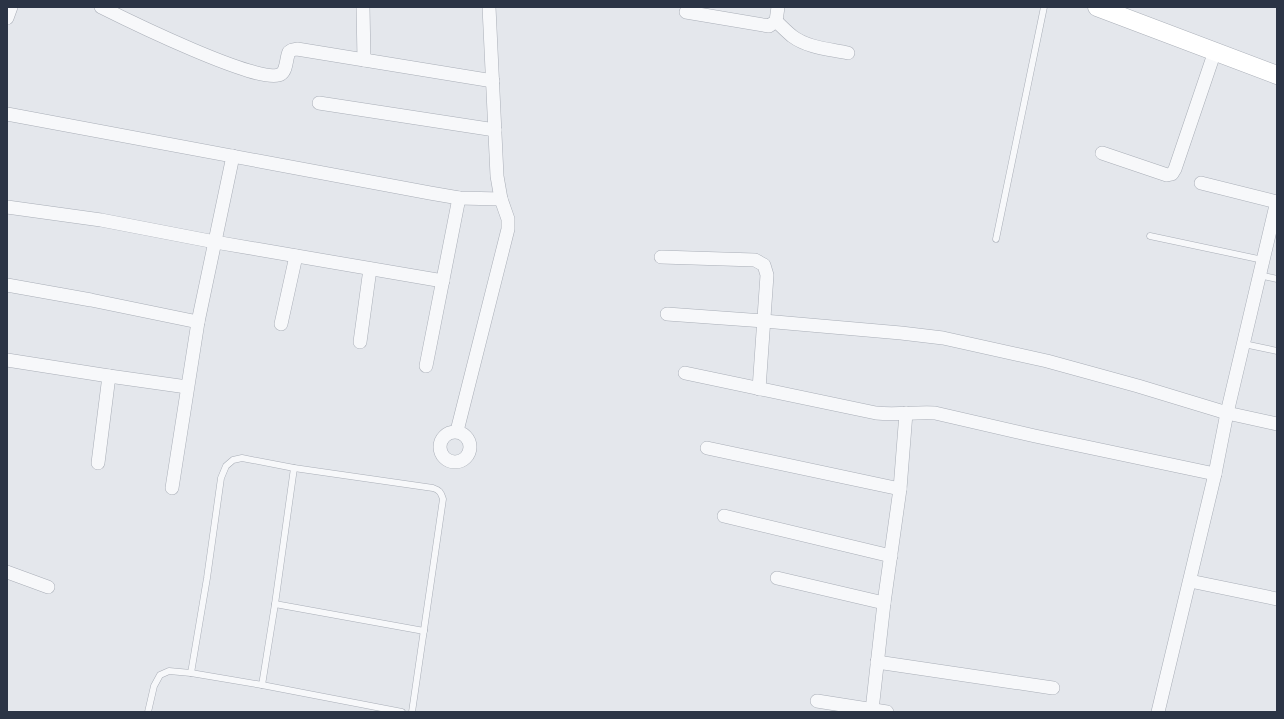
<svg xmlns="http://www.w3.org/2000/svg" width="1284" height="719" font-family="'Space Grotesk',sans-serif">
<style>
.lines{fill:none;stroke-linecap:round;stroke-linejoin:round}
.lane-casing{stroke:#a9aeb7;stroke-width:7}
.street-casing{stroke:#a9aeb7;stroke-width:14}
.secondary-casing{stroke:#a9aeb7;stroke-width:19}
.lane{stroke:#f7f8fa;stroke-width:6}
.street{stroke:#f7f8fa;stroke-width:13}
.secondary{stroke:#fff;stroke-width:18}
</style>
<rect width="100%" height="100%" fill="#e4e7ec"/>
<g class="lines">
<defs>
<g id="lane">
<polyline points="1150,236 1263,260"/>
<polyline points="996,239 1044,7"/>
<polyline points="1259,275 1277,279"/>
<polyline points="1244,344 1277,351"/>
<polyline points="275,604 424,631"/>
<path d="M191,673L207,578L221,478L226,466L233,460L242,458L294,468L433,488C439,490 441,492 443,499L412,712"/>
<polyline points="262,685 275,604 294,468"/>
<polyline points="148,712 154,686 160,675 169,671 191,673 262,685 402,712"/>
</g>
<g id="street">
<path d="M101,7C125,19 263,87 281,74C287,70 286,58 289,52L292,50L297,49L493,81"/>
<polyline points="363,7 364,60"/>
<polyline points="686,12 769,26 776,21 778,7"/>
<polyline points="7,18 11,7"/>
<path d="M776,21C781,26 786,31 792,36C808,48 829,49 848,53"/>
<polyline points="319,103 495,130"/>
<polyline points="7,114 430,193 459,198 501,199"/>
<polyline points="1102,153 1167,175 1172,174 1175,169 1215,51"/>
<polyline points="1201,183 1277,202"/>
<polyline points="7,207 101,220 215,242 443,281"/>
<polyline points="661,257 755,260 764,265 767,275 759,389"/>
<polyline points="7,285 91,300 198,322"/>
<polyline points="667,314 764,321 901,333 943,338 1047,361 1138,386 1227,413 1277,424"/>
<polyline points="281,324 296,256"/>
<polyline points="360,342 370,269"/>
<polyline points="7,360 109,376 187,387"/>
<polyline points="426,366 459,198"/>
<path d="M685,373L876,413C896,415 915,412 935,413L1035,436L1215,474"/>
<polyline points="457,431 508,229 508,219 501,199 497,176 489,7"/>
<circle cx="455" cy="447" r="15"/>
<polyline points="707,448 900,489"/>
<polyline points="98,463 109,376"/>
<polyline points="172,488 198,322 233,156"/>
<polyline points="724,516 891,556"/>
<polyline points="7,572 48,587"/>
<polyline points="777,578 884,603"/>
<polyline points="1190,581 1277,599"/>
<polyline points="877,662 1053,688"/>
<polyline points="817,701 887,712"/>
<polyline points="872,710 884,603 900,489 906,413"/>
<polyline points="1158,712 1215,474 1227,413 1277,201"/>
</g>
<polyline id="secondary" points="1097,7 1277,75"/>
</defs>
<use href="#lane" class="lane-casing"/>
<use href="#street" class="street-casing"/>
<use href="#secondary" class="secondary-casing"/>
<use href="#lane" class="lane"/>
<use href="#street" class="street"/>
<use href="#secondary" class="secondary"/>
</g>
<rect width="1284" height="719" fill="none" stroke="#2b3445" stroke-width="16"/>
</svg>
